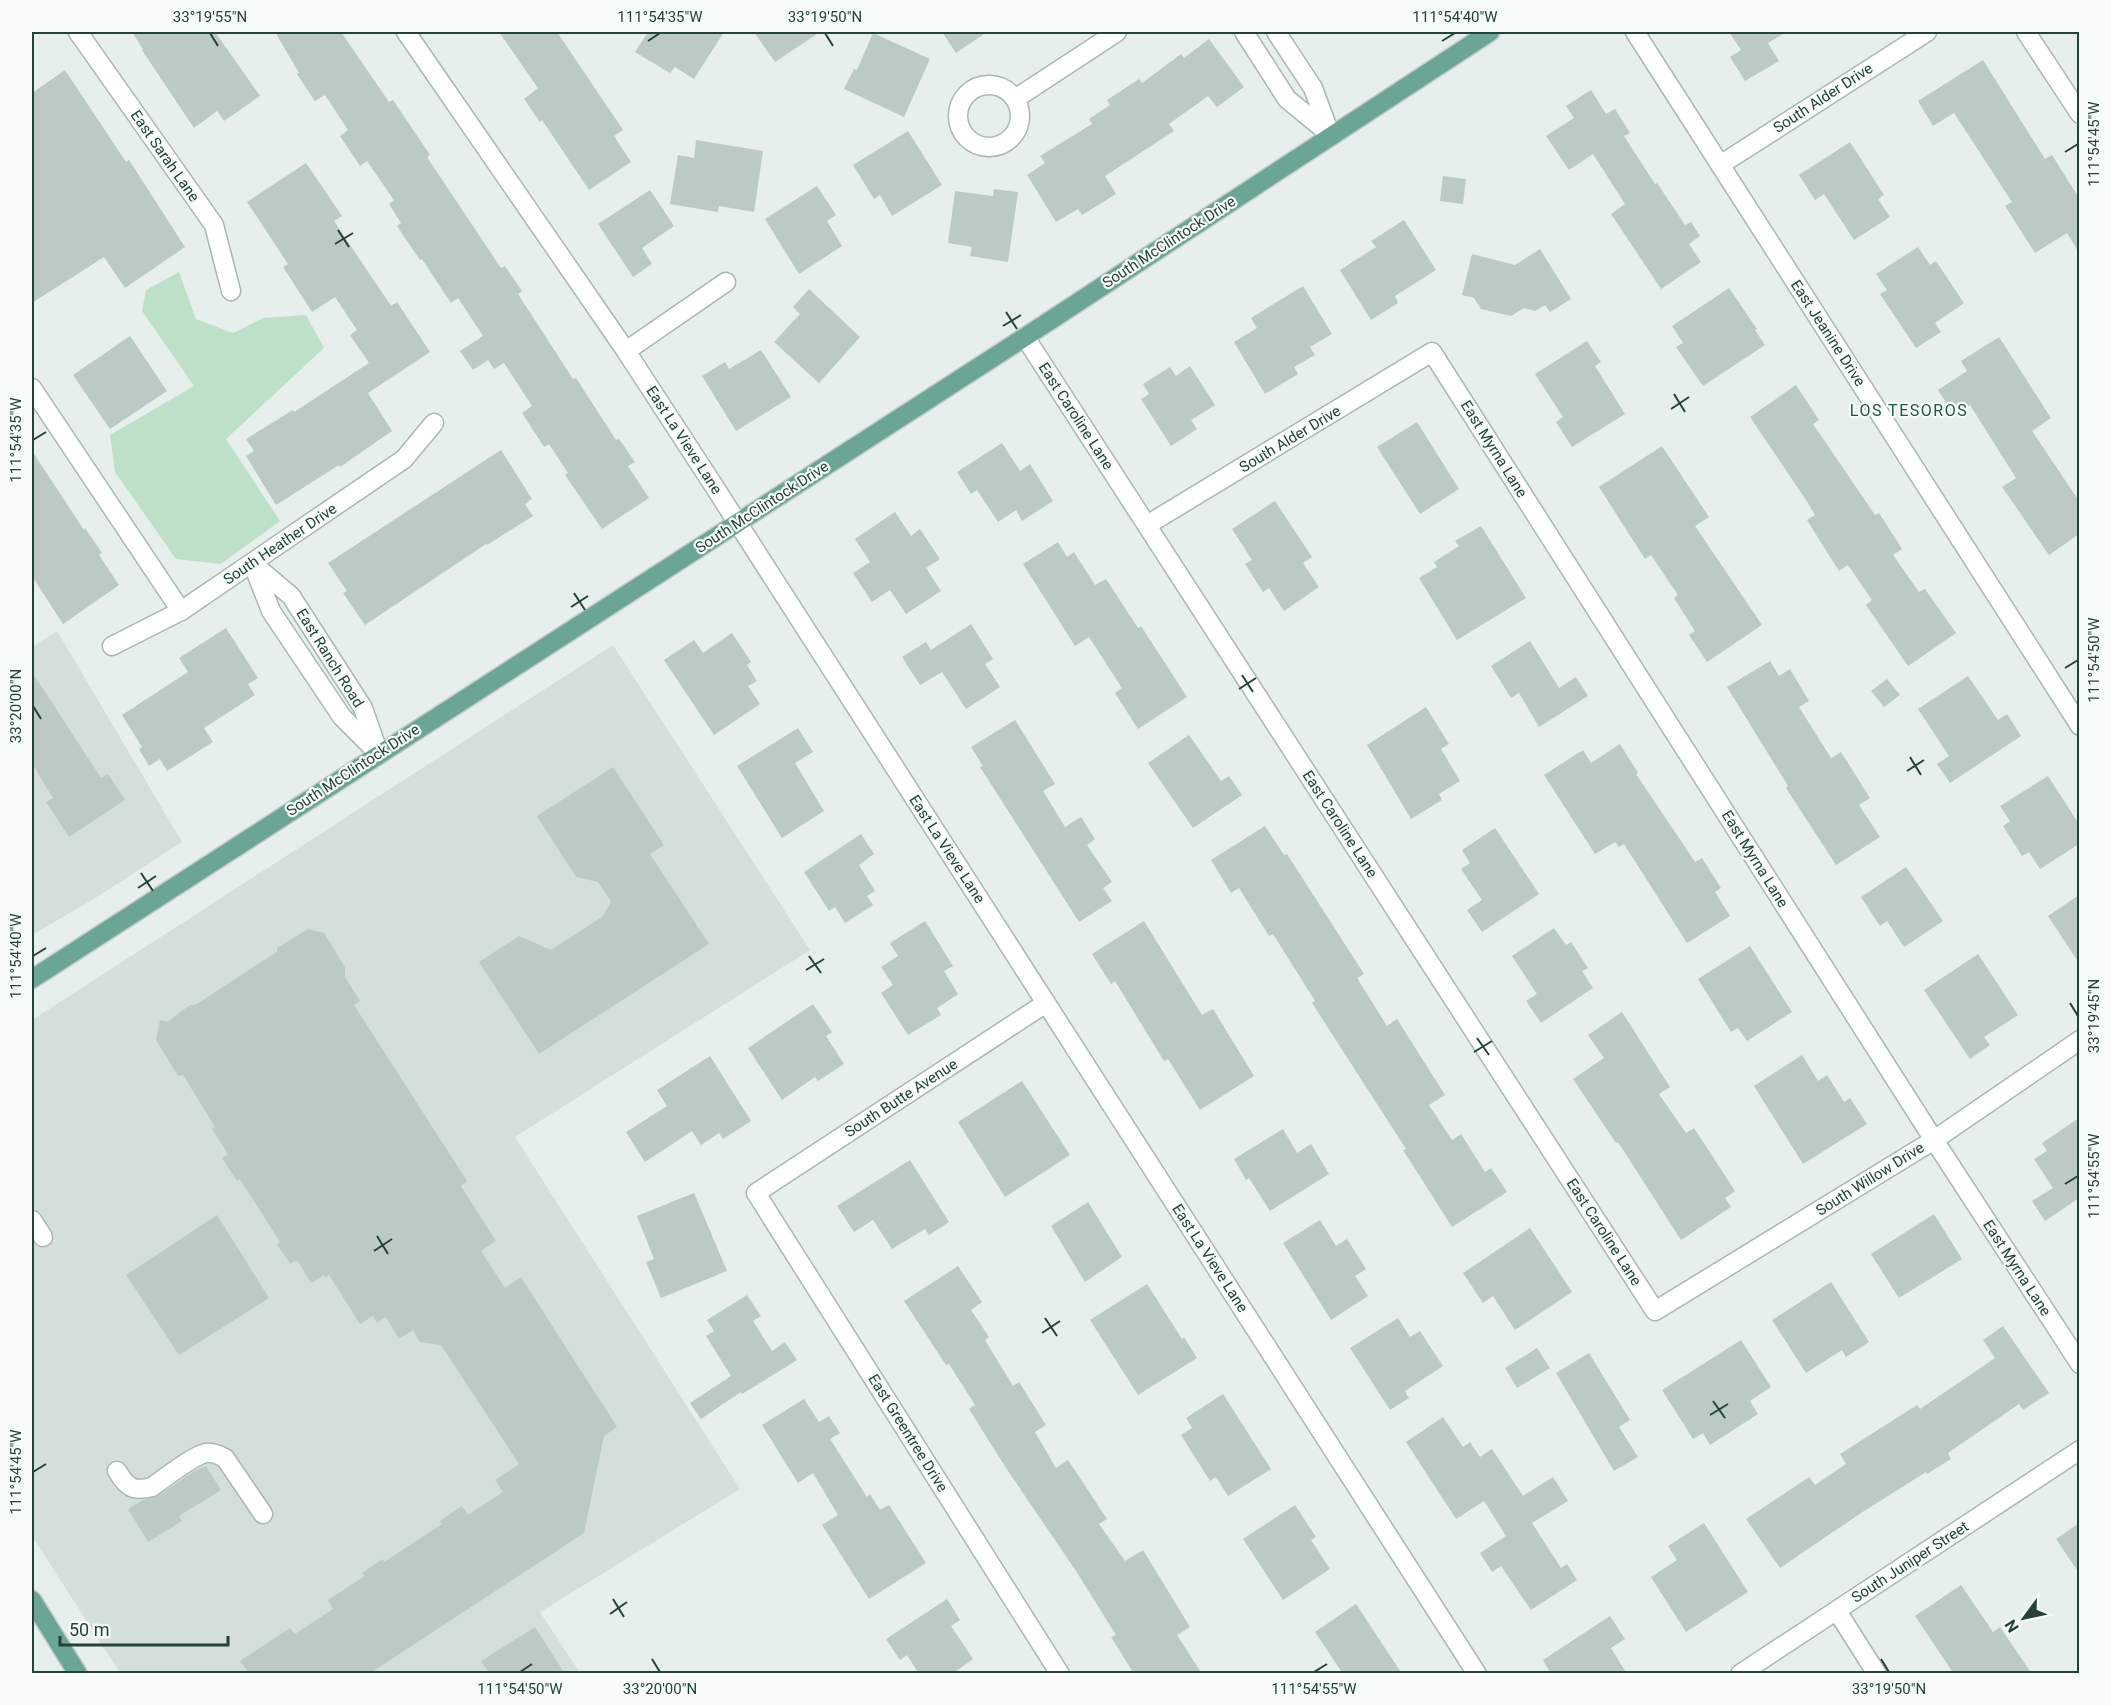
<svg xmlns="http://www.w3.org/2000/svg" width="2111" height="1705" font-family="Roboto,sans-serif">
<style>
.built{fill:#d4dfda}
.green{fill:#bfe0c8}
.building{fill:#bbcac4}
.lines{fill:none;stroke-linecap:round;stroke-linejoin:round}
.minor-casing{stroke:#a8b8b2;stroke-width:21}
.major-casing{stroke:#c2cac8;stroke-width:21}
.minor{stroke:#fff;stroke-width:18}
.major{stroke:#6aa596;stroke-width:18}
.ticks{fill:none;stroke:#24423a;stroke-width:2}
.labels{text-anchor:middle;stroke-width:4.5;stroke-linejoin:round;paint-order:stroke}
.street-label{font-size:15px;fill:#24423a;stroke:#f7fbf9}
.neighbourhood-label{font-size:16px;letter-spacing:1.5px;fill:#1f5548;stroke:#f7fbf9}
.neatline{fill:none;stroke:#24423a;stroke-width:2}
.ticks-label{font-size:15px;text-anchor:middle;fill:#24423a}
</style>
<rect width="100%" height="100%" fill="#e6efeb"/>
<g class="built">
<polygon points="57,631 182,842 92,900 32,935 32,647"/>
<polygon points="613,645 810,950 515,1137 740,1489 540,1612 580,1673 120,1673 32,1536 32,1020"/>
</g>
<polygon class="green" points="179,272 196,319 233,333 263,318 306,315 324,348 226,439 280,521 221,564 176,559 115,472 110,435 194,386 142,311 146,290"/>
<g class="building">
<polygon points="132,32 215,32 260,96 224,121 217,111 194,128 142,50 143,49"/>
<polygon points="275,32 341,32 389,102 393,100 430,155 427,157 501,268 505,266 522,291 518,294 573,379 576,378 616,440 619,439 635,462 628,466 649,498 602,529 565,475 568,473 549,444 544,447 522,413 532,406 504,363 494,369 488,360 473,370 460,351 483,336 458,298 451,303 422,259 420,260 397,226 401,223 389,204 394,200 367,161 360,166 340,136 348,130 325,95 315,101 297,74 299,73"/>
<polygon points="499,32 557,32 623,130 614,136 631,162 589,190 542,120 540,122 524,99 538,88"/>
<polygon points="648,32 724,32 694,79 675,67 670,73 635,52"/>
<polygon points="754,32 820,32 775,62"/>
<polygon points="942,32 987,32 956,53"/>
<polygon points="1729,32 1786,32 1768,43 1779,61 1745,81 1730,57 1741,50"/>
<polygon points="873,33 930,59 904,117 844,89 854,69 857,70"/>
<polygon points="1209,39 1244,87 1217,107 1208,96 1169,124 1174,131 1105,176 1116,194 1082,215 1078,209 1056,222 1027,175 1045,163 1040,156 1092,124 1089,119 1110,105 1107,100 1139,79 1142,83 1181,54 1184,58"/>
<polygon points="1983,60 2045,159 2052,155 2079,198 2079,253 2067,233 2035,253 2005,206 2012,202 1954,113 1933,126 1918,101"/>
<polygon points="65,70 126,162 129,160 185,247 125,288 104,257 32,303 32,93"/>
<polygon points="1591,90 1606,114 1615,109 1630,133 1624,136 1655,184 1657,183 1685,225 1691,222 1700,236 1689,244 1701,262 1661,289 1611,214 1625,204 1593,154 1569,170 1546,136 1574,118 1566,106"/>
<polygon points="908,131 942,185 892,216 880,195 874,199 853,165"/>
<polygon points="696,140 763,151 754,212 719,206 718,212 670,204 678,155 694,158"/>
<polygon points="1850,142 1884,195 1878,199 1890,217 1854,240 1824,194 1815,200 1799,175"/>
<polygon points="306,163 342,216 334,221 391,306 397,302 430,352 368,393 392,431 340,467 339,465 276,505 246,456 254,451 246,439 293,410 294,412 369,363 350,335 357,330 335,297 312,312 283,267 288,264 247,202"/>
<polygon points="1443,176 1466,179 1463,204 1440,201"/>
<polygon points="817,186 836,215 827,221 842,246 799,274 765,219"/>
<polygon points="994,189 1018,192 1008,262 970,256 972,247 948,243 955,191 993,196"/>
<polygon points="650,190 674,226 642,248 652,264 633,277 598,224"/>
<polygon points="1404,220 1436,270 1395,296 1398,303 1371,320 1340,270 1376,247 1371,241"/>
<polygon points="1918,247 1930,265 1936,261 1964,303 1935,323 1941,332 1916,348 1880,294 1887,290 1876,274"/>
<polygon points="1540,249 1571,299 1550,312 1545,305 1535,311 1524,308 1511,316 1481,309 1474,298 1462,295 1472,254 1515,265"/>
<polygon points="1303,286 1332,334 1310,347 1315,355 1294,367 1298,374 1265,394 1234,342 1257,328 1251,318"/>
<polygon points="1729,288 1757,329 1755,330 1765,345 1703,386 1676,347 1683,343 1672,326"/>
<polygon points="809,289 860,337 819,383 774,342 800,314 793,307"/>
<polygon points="130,336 167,391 110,429 73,375"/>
<polygon points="1999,337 2051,418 2032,431 2079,501 2079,534 2049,555 2002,487 2016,478 1970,405 1954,415 1938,390 1967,371 1961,361"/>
<polygon points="1587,341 1601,362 1595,366 1625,414 1572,447 1556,422 1563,417 1535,374"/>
<polygon points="761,350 791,397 736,431 702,376 725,362 729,369"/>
<polygon points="1190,366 1215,405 1191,420 1197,429 1171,446 1141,399 1149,394 1143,384 1170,367 1176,376"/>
<polygon points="1796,385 1819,420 1813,424 1875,515 1879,513 1902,549 1893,555 1919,592 1925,589 1956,633 1908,666 1866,605 1872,600 1848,565 1839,571 1825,549 1807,520 1815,515 1808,503 1750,417"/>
<polygon points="1417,422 1459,489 1420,514 1377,447"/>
<polygon points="1002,443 1020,471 1030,464 1053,501 1022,521 1016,510 998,522 977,490 971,494 957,472"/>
<polygon points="1662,446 1709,517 1695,526 1762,625 1707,662 1689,635 1695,631 1674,598 1678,595 1651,555 1645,559 1599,487"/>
<polygon points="501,450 532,499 525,504 533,516 487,545 486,544 365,625 343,593 347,591 328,563"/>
<polygon points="32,451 84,530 85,528 102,553 99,555 119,585 63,624 32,576"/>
<polygon points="1275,501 1312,557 1303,563 1319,587 1284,611 1269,588 1263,592 1245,564 1252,560 1232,529"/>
<polygon points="895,512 911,536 920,529 940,559 926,568 941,591 906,614 890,590 872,602 853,573 870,562 855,539"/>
<polygon points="1481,526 1526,598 1457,640 1419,578 1437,567 1434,562 1459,546 1455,541"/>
<polygon points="1058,542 1067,557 1074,552 1095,585 1106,579 1138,628 1141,626 1187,697 1138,729 1115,693 1122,688 1089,637 1075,646 1023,564"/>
<polygon points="971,624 993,659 985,664 1000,687 966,709 942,672 920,685 902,657 926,642 931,650"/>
<polygon points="226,628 258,678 248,684 255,695 204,728 213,742 167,771 160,759 149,766 139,749 142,747 122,715 188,672 179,658"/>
<polygon points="732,633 751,662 747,665 757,681 748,686 760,704 714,735 664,660 694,640 703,653"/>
<polygon points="1530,641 1559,688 1576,677 1588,696 1539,727 1519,693 1511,698 1491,666"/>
<polygon points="1770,661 1779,676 1790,669 1809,701 1799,707 1831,758 1841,752 1870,798 1859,805 1880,837 1836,865 1786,788 1788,786 1727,687"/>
<polygon points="32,672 101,778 108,774 125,800 69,837 46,802 53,798 32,764"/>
<polygon points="1968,676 1998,720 2007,714 2021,736 1950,783 1937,764 1949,756 1918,709"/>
<polygon points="1887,679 1900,695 1884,707 1871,691"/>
<polygon points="1426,707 1449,744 1441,749 1460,781 1439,794 1442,800 1411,819 1367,745"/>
<polygon points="1015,720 1055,784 1043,791 1065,827 1081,817 1095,839 1087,845 1112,882 1103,888 1112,901 1079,922 980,767 983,766 971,747"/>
<polygon points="798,728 813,752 795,763 824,811 782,838 737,766"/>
<polygon points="1189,735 1221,781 1229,776 1242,795 1193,828 1148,763"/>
<polygon points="1620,744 1638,773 1636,774 1695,862 1702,858 1721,888 1715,892 1730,916 1687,943 1624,844 1619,847 1615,842 1595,854 1544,775 1583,750 1591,763"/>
<polygon points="613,767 664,845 650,854 709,944 539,1054 479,962 519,936 551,950 602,917 611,902 598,882 576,877 537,816"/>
<polygon points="2048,776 2079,824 2079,844 2040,869 2029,852 2022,856 2003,826 2010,821 2000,806"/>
<polygon points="1265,826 1284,855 1287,854 1364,974 1357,978 1387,1026 1397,1019 1445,1095 1429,1105 1452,1140 1461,1134 1485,1172 1491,1168 1507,1192 1452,1227 1403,1150 1406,1149 1312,1003 1315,1001 1273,934 1269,936 1239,888 1231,893 1211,860"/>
<polygon points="1495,828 1539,894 1482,932 1467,910 1482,900 1461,869 1470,863 1462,850"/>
<polygon points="861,834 874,854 859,865 875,891 867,896 873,905 845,923 835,907 829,911 804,872"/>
<polygon points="1906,867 1943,921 1904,947 1887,921 1880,926 1861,897"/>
<polygon points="2079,895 2079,963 2048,916"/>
<polygon points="925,921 953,966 944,971 958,994 937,1008 941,1015 908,1035 881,993 893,985 881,967 898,956 890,943"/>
<polygon points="1144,921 1202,1015 1213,1009 1254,1076 1200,1110 1168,1059 1164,1061 1115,981 1111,984 1092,954"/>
<polygon points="1554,928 1566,945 1571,942 1588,968 1582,971 1593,988 1541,1023 1526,1001 1537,994 1512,956"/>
<polygon points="308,929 324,933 345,967 345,977 360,1001 354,1005 467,1181 461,1186 496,1241 481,1251 505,1288 521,1277 617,1427 604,1436 584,1533 369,1674 249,1674 240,1661 290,1628 295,1634 333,1609 328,1600 365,1576 362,1573 383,1559 384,1562 442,1524 440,1521 462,1506 468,1515 503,1492 495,1480 519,1464 441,1345 420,1342 413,1330 399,1339 386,1317 377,1323 373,1316 360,1324 329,1275 325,1278 324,1275 311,1283 297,1260 290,1264 277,1244 280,1242 240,1179 237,1181 222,1158 228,1154 212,1129 215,1127 183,1075 178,1076 156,1040 160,1020 167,1022 190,1005 195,1005 277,952 277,948"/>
<polygon points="1750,946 1792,1012 1747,1041 1738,1028 1731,1032 1698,979"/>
<polygon points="1978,954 2018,1015 1984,1037 1990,1045 1970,1059 1924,990"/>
<polygon points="813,1004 832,1032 826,1036 844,1064 818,1081 815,1077 782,1100 748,1048"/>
<polygon points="1622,1012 1670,1087 1659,1094 1686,1133 1694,1128 1735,1191 1725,1198 1731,1207 1681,1240 1618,1142 1616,1143 1573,1079 1604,1058 1588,1035"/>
<polygon points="1802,1055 1818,1081 1827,1075 1844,1102 1850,1098 1867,1124 1803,1164 1754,1086"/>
<polygon points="710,1056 751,1121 723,1139 719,1133 701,1145 692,1131 645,1162 626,1132 667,1106 657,1090"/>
<polygon points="1022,1081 1070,1155 1005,1197 958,1122"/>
<polygon points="2079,1118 2079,1198 2045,1221 2032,1201 2053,1188 2034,1159 2047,1151 2042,1143"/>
<polygon points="1283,1129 1297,1153 1311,1144 1329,1174 1270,1211 1249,1178 1246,1180 1234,1159"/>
<polygon points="910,1160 949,1222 929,1235 925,1229 892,1249 873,1220 854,1232 837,1206"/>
<polygon points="694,1193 727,1271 661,1298 646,1262 654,1259 637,1216"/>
<polygon points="1088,1202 1122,1257 1085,1282 1051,1226"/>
<polygon points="1934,1214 1962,1259 1899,1298 1871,1254"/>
<polygon points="217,1215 269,1298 179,1355 126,1275"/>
<polygon points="1320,1220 1336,1246 1347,1239 1366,1269 1355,1276 1368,1296 1331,1320 1283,1243"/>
<polygon points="1530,1228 1572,1292 1515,1330 1493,1296 1483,1303 1463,1273"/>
<polygon points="958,1266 982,1302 971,1310 989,1337 985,1340 1013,1386 1019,1382 1046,1425 1035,1432 1056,1468 1068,1460 1107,1519 1099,1524 1125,1561 1143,1550 1190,1627 1177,1635 1202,1674 1134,1674 1111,1637 1116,1635 1076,1571 1004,1465 969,1409 975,1405 949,1364 946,1365 904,1301"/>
<polygon points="1831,1282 1869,1342 1846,1357 1842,1350 1806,1373 1772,1320"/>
<polygon points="1147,1284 1182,1339 1184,1337 1197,1358 1138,1395 1090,1320"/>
<polygon points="747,1295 761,1316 753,1321 772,1351 785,1342 797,1360 742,1394 741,1392 701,1419 690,1403 731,1376 706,1336 714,1331 707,1320"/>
<polygon points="1398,1318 1410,1337 1420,1331 1443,1366 1405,1391 1409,1398 1390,1410 1350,1348"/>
<polygon points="2003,1326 2049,1393 2023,1410 2019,1404 1948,1453 1951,1459 1927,1474 1926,1472 1861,1513 1780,1568 1746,1519 1809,1477 1815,1485 1846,1464 1840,1454 1917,1405 1920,1409 1995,1358 1983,1340"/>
<polygon points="1741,1340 1771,1387 1750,1401 1758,1414 1710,1445 1703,1433 1693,1439 1662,1390"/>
<polygon points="1537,1348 1550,1368 1517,1388 1505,1368"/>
<polygon points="1589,1353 1630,1420 1619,1427 1638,1457 1614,1471 1556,1373"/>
<polygon points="1223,1394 1271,1469 1228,1496 1216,1477 1210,1481 1181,1435 1192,1428 1186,1418"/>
<polygon points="804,1399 819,1422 829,1416 840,1433 830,1439 867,1497 870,1494 880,1510 889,1505 926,1563 869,1599 822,1525 838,1515 813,1473 798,1483 762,1425"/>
<polygon points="1443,1417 1463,1447 1470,1442 1480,1457 1492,1449 1523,1496 1553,1477 1568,1501 1532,1523 1561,1568 1567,1564 1577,1580 1531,1610 1501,1566 1492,1572 1480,1553 1506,1536 1484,1501 1456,1519 1406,1442"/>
<polygon points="206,1466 221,1490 179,1516 182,1521 148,1542 128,1509 143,1500 158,1496 193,1472"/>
<polygon points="1295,1505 1316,1537 1311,1540 1330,1569 1283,1600 1243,1539"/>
<polygon points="1704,1523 1748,1592 1686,1632 1651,1577 1677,1560 1668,1546"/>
<polygon points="2079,1523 2079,1573 2056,1539"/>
<polygon points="1961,1585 1993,1632 2000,1627 2032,1674 1954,1674 1915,1616"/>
<polygon points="947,1599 960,1620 951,1626 973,1659 952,1674 919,1674 907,1655 900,1660 886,1639"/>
<polygon points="1356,1604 1402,1674 1343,1674 1315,1632"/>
<polygon points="1610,1616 1625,1639 1611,1648 1627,1674 1551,1674 1543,1660"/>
<polygon points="535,1627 565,1674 490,1674 481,1661"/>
</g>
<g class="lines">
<defs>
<g id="minor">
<polyline points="78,32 214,225 231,291"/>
<polyline points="406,32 626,351 712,483 1477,1674"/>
<polyline points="1244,32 1287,99 1331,135"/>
<polyline points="1276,32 1313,88 1330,134"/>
<polyline points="1635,32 2080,726"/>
<polyline points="2026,32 2080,114"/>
<circle cx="989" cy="116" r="31"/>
<polyline points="1015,99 1117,32"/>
<polyline points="1720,165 1927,32"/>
<polyline points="1025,337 1655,1311 1934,1140 2080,1040"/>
<polyline points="626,351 726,282"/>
<polyline points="32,388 181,611"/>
<polyline points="1147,525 1432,352 1934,1140 2080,1364"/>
<polyline points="252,563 291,596 363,708 379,754"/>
<polyline points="253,565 271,611 342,717 375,750"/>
<polyline points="112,646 181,611 404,459 434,423"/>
<polyline points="1046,1003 756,1193 1060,1674"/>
<polyline points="32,1220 43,1237"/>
<path d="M117,1471C127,1487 132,1492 152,1487C163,1479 194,1455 206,1453C212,1452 219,1455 225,1458L263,1514"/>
<polyline points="1837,1611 1877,1674"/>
<polyline points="1740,1674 2080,1450"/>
</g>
<g id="major">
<polyline points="32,979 1025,337 1490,32"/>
<polyline points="32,1600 78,1674"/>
</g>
</defs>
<use href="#minor" class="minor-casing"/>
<use href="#major" class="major-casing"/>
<use href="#minor" class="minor"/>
<use href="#major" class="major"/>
</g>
<path class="ticks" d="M210,33L218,46M825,33L833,46M648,41L660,33M1442,41L1455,33M2065,152L2078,144M338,230L349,247M335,244L353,233M1006,312L1017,329M1003,326L1021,315M1674,394L1685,412M1671,409L1689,397M33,440L46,432M574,593L585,610M571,607L588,596M2065,668L2078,660M1242,675L1253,692M1239,689L1256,678M33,706L41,719M1910,757L1921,775M1907,771L1924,760M141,873L153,891M138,888L156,876M33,956L46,948M809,956L821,973M806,970L824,959M2070,1003L2078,1016M1477,1038L1489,1055M1474,1052L1492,1041M2065,1184L2078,1176M377,1236L388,1254M374,1251L392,1239M1045,1318L1057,1336M1042,1333L1060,1321M1713,1401L1725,1418M1710,1415L1728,1404M33,1472L46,1464M613,1599L624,1617M610,1614L627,1602M652,1659L660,1672M1881,1659L1889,1672M520,1672L532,1664M1314,1672L1327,1664"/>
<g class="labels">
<g class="street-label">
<text transform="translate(1823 98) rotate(-33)" y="5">South Alder Drive</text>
<text transform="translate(165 156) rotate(55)" y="5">East Sarah Lane</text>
<text transform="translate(1169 242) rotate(-33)" y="5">South McClintock Drive</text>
<text transform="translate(1828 333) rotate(57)" y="5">East Jeanine Drive</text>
<text transform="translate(1076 416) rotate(57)" y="5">East Caroline Lane</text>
<text transform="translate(1290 439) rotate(-31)" y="5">South Alder Drive</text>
<text transform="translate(684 440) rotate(57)" y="5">East La Vieve Lane</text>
<text transform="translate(1494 449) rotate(58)" y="5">East Myrna Lane</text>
<text transform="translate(762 507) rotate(-33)" y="5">South McClintock Drive</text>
<text transform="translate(280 544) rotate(-34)" y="5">South Heather Drive</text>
<text transform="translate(330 658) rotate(58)" y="5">East Ranch Road</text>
<text transform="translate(353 770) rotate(-33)" y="5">South McClintock Drive</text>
<text transform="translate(1340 824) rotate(57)" y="5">East Caroline Lane</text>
<text transform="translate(947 849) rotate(57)" y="5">East La Vieve Lane</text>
<text transform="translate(1755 859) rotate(58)" y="5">East Myrna Lane</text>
<text transform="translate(901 1098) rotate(-33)" y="5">South Butte Avenue</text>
<text transform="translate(1870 1179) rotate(-32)" y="5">South Willow Drive</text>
<text transform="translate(1604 1232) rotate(57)" y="5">East Caroline Lane</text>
<text transform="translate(1210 1258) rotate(57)" y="5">East La Vieve Lane</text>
<text transform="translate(2017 1268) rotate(57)" y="5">East Myrna Lane</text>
<text transform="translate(908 1433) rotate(58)" y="5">East Greentree Drive</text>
<text transform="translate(1910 1562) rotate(-33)" y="5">South Juniper Street</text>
</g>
<g class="neighbourhood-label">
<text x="1909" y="416">LOS TESOROS</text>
</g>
</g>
<rect width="2111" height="1705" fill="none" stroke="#f7fbf9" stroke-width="66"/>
<g transform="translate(2024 1618) rotate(237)" stroke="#f7fbf9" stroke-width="4.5" paint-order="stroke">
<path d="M0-4.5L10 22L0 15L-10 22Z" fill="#24423a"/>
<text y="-9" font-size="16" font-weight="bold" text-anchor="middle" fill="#24423a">N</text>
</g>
<path d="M60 1636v9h168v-9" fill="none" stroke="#24423a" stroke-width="3"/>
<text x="69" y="1636" font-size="18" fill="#24423a" stroke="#f7fbf9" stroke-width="4.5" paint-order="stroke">50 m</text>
<rect x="33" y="33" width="2045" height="1639" class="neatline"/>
<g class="ticks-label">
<text x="210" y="22">33°19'55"N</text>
<text x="660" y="22">111°54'35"W</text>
<text x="825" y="22">33°19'50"N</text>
<text x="1455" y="22">111°54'40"W</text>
<text transform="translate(2094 144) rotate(-90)" y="5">111°54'45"W</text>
<text transform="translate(16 440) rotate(-90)" y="5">111°54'35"W</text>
<text transform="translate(2094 660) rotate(-90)" y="5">111°54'50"W</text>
<text transform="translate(16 706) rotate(-90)" y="5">33°20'00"N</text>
<text transform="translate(16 956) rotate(-90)" y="5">111°54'40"W</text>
<text transform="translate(2094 1016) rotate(-90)" y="5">33°19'45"N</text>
<text transform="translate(2094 1176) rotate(-90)" y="5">111°54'55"W</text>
<text transform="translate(16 1472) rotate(-90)" y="5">111°54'45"W</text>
<text x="520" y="1694">111°54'50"W</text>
<text x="660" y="1694">33°20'00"N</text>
<text x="1314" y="1694">111°54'55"W</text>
<text x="1889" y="1694">33°19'50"N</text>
</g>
</svg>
